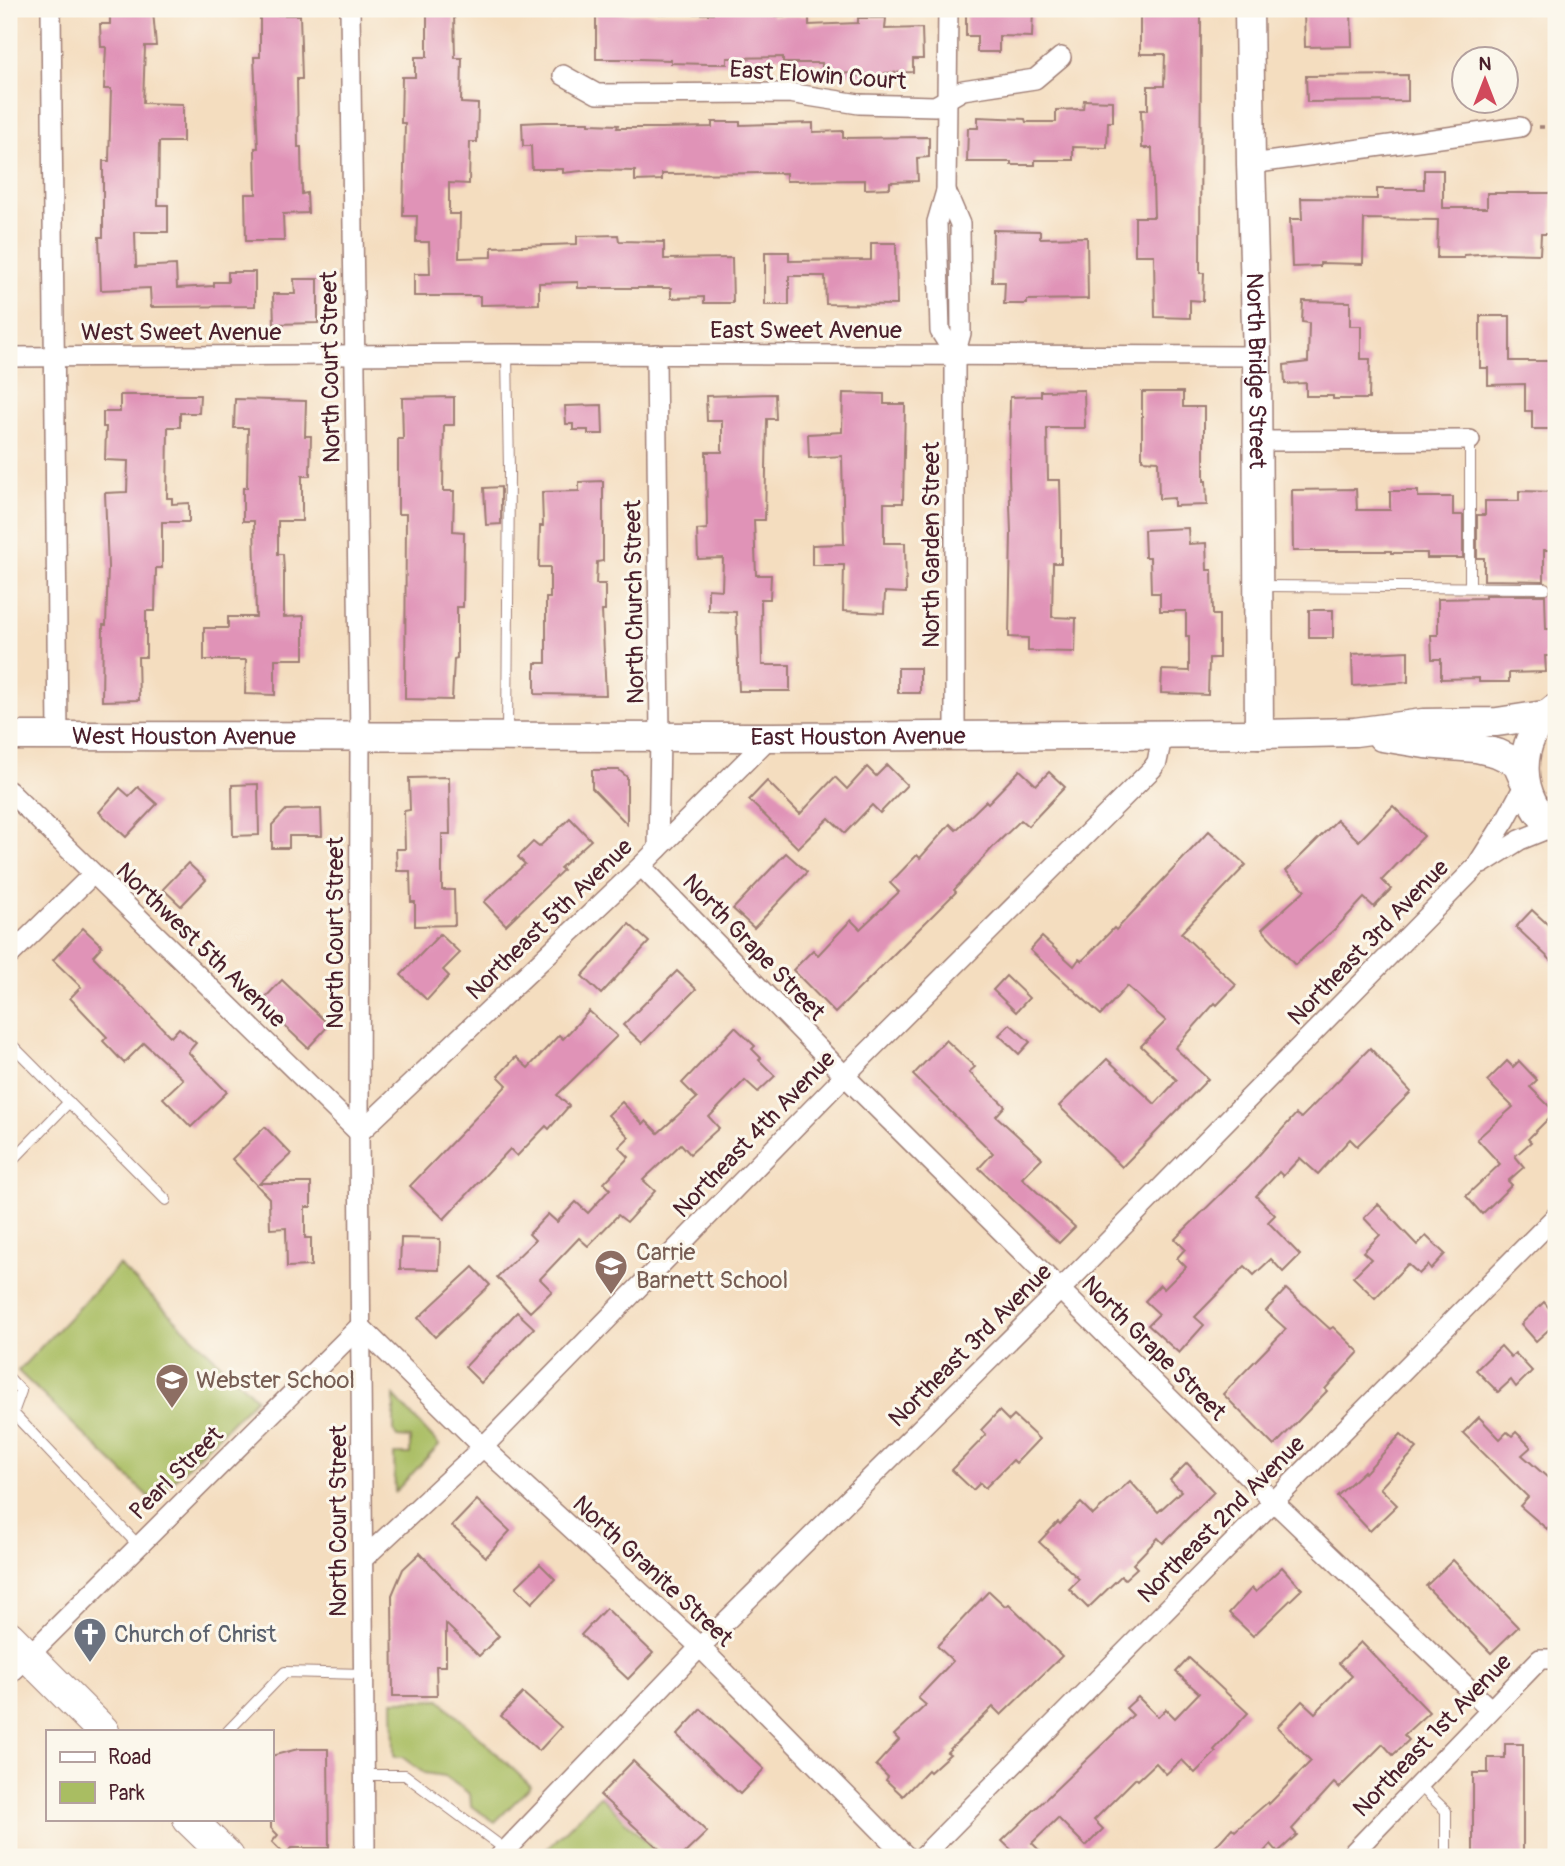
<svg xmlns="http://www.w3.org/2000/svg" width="1565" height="1866" font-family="Pangolin,sans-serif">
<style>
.green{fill:#a9bd62;stroke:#7a6e46;stroke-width:2}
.building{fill:#e093b7}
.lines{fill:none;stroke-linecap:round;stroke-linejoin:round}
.lane-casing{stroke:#9f7e75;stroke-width:12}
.street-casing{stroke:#9f7e75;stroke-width:22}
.secondary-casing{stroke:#9f7e75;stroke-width:31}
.primary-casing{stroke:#9f7e75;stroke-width:34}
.path{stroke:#9f7e75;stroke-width:3.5;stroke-dasharray:5 5;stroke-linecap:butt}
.lane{stroke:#fff;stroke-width:10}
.street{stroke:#fff;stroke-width:19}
.secondary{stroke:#fff;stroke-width:28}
.primary{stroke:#fff;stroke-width:32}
.labels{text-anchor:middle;stroke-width:6;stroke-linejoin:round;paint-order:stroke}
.street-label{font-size:24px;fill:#4a1f2b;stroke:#fbf7ec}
.education-label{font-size:24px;fill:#785e54;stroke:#fbf7ec;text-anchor:start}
.worship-label{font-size:24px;fill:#5b616d;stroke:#fbf7ec;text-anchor:start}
</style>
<rect width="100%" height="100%" fill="#fbf7ec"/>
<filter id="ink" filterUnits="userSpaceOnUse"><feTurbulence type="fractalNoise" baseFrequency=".0143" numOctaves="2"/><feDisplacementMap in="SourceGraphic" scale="14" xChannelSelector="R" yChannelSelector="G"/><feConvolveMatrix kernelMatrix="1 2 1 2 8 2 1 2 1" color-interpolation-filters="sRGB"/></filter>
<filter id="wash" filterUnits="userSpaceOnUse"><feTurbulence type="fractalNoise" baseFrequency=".00686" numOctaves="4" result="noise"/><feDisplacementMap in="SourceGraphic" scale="28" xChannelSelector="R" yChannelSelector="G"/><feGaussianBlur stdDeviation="1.57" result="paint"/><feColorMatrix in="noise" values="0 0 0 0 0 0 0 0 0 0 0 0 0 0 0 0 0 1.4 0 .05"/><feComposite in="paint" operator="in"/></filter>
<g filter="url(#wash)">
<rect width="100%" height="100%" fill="#f4ddbf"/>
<g class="green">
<polygon points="119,1265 256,1398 153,1501 18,1371"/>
<polygon points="394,1396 439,1445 395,1492 394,1454 410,1454 410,1438 397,1437 394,1432"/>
<polygon points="440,1700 531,1786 495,1822 471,1806 470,1794 444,1776 424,1773 402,1757 394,1757 393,1701"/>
<polygon points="600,1796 661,1857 539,1857"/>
</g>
<g id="blocks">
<g class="building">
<polygon points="713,9 772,10 772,16 809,16 809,25 858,23 858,18 886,18 885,29 922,28 923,59 913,59 913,72 885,73 885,76 857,76 857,73 822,74 822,63 783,63 783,57 727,58 727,64 708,64 671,63 671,60 637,59 596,59 596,13 713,14"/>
<polygon points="966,9 1033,9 1032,37 999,36 999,52 977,52 977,36 966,36"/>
<polygon points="1150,9 1201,9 1200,273 1204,273 1203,301 1190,300 1190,318 1155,317 1154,255 1135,255 1135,217 1154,217 1152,148 1142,148 1141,110 1148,110 1148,86 1164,86 1165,54 1140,54 1140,16 1150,16"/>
<polygon points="1351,9 1352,46 1305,47 1304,10"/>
<polygon points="110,11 153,11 156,46 145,46 143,103 183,104 183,142 159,142 158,205 168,205 168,232 135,232 136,267 176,265 177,288 214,286 214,282 228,282 228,272 255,272 255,306 151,307 150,288 101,290 99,237 103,237 103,161 109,161 111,89 104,89 106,47 101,47 100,24 110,24"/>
<polygon points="427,14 454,14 455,58 462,58 461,103 478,104 477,142 470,142 469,184 449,183 449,214 460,214 459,258 492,257 492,247 577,244 577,236 618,235 619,241 664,242 664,259 732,258 733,303 704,303 704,297 671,298 671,288 578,288 578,282 539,283 539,304 480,305 480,296 414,296 414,274 430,274 429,242 416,242 417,216 403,216 405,123 401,123 402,77 415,77 415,57 427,57"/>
<polygon points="260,15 300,15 302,79 297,79 298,147 301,147 302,194 307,193 308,213 283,214 284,241 246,241 245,194 256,194 255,148 258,148 254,57 260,57"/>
<polygon points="1408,75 1408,101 1307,102 1306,76"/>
<polygon points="1084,100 1113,101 1113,122 1108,122 1107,148 1073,147 1073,160 1035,160 1035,165 1011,165 1011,162 967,162 968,128 978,128 978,117 1025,119 1026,122 1056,122 1056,110 1083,109"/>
<polygon points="544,122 589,122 589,124 618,125 617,128 661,128 712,127 712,122 740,122 740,125 813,123 813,132 843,131 843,138 929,137 929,157 917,158 918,181 890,182 890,188 865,189 865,180 786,181 786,173 662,174 662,180 635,181 635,171 591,170 563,173 563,169 532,169 531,146 523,146 522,123"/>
<polygon points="1424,170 1443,170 1443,208 1487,208 1487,193 1553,193 1551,234 1541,234 1540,254 1497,253 1464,255 1464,258 1437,258 1438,220 1364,219 1363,264 1320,263 1320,266 1292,267 1290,219 1302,219 1301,198 1377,199 1377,189 1424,189"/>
<polygon points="993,230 1040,231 1040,238 1087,237 1088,299 1027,300 1027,304 1004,304 1005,282 992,282"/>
<polygon points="871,243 896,243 897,305 826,304 825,276 789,276 789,305 765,305 765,252 789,252 789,261 871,260"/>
<polygon points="294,279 318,279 318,323 274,324 273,294 295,294"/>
<polygon points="1303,301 1350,302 1350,326 1361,326 1361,359 1370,359 1369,399 1333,399 1333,396 1306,396 1306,383 1285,384 1284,365 1308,362 1309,323 1302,322"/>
<polygon points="1480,316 1510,316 1510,361 1555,361 1555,429 1532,429 1532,411 1525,411 1525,384 1488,385 1488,368 1480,368"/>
<polygon points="1084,390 1085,428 1047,428 1048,480 1060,480 1061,524 1061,563 1053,563 1052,617 1076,618 1075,652 1028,651 1028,638 1009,637 1011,533 1009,474 1010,397 1041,396 1041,391"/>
<polygon points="1142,392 1183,392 1183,407 1204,407 1204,481 1206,481 1207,505 1174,506 1174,498 1159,499 1158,461 1142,460"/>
<polygon points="843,393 884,394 884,404 905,404 903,503 884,503 884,543 905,543 906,593 885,592 884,613 843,611 844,565 812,565 812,545 844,544 842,456 809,458 808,434 842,432"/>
<polygon points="775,394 776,419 767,419 765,520 754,520 756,575 771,575 770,599 761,599 762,665 790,665 790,691 739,691 736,612 708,611 708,589 722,590 723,558 698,559 697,530 707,529 706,452 722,452 722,421 707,421 706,396"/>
<polygon points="120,395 200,395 199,413 180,413 180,427 168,427 167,498 172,498 172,504 189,503 189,522 162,522 162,568 156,568 155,611 146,611 146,657 138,657 139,700 102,701 103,625 106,625 108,567 105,493 127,492 128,461 105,460 106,427 103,427 103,412 120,412"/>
<polygon points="454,397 454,425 444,425 443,491 454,491 453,531 464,532 463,607 457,607 457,658 454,659 452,700 405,699 406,514 398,514 398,439 403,439 402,398"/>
<polygon points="235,399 306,401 305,436 311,436 310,476 302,476 302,521 278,521 278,554 283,554 284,571 284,617 304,616 304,659 275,659 275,695 245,694 246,660 204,660 204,628 228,628 228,617 256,617 254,521 243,521 243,488 247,488 248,428 234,428"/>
<polygon points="602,405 603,434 588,434 588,430 573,430 573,424 566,424 565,406"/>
<polygon points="603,481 603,561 597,562 596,584 605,584 605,611 602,611 606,695 535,694 535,663 546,663 546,598 550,598 550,567 539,567 540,526 543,526 542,492 579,491 579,482"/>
<polygon points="501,487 501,524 486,525 484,488"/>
<polygon points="1356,489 1357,510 1390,510 1390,491 1418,491 1418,497 1453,497 1453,515 1463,515 1463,558 1427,558 1427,553 1391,553 1391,551 1293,551 1292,490"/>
<polygon points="1519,491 1556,492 1556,511 1553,511 1552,550 1544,550 1544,581 1484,580 1484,558 1477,558 1477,515 1485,515 1485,501 1519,501"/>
<polygon points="1188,528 1189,544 1206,543 1207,570 1212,570 1213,615 1219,615 1219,658 1209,658 1208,695 1161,693 1162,670 1189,671 1189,636 1186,636 1186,611 1160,611 1160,593 1151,593 1150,557 1145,557 1144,530"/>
<polygon points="1485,595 1545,595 1546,629 1551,629 1552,656 1545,656 1546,672 1509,673 1509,682 1479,682 1479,678 1441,679 1441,659 1432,659 1431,635 1438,635 1438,599 1485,598"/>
<rect x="1309" y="610" width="24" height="28"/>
<polygon points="1408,651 1408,682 1353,686 1352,654"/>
<rect x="898" y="668" width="22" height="25"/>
<polygon points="887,765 907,785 880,813 872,805 845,833 829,818 798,848 749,800 767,781 800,814 835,777 847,789 867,767 876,776"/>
<polygon points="592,770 619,770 627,777 627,824 592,788"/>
<polygon points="1020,770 1036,785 1049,772 1065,787 1028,826 1021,820 994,846 954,890 956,892 835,1013 793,970 813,950 818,955 851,920 860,929 899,892 890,883 917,855 920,858 950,824 956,830 986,801 988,803"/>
<polygon points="449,777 450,834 442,834 442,890 454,890 455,925 415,926 415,902 411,902 410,871 397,871 396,849 405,849 404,811 410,810 409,778"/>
<polygon points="258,784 259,835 233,836 232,785"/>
<polygon points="138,787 157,804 126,837 99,812 120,788 129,796"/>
<polygon points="1393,806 1424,836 1382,880 1391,889 1374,907 1364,898 1336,928 1295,965 1262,929 1305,890 1286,871 1337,820 1359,841"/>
<polygon points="321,809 322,836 289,836 289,848 272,848 272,825 286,810"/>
<polygon points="570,818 591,840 560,868 563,870 506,925 484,902 525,864 518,857 533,842 539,847"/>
<polygon points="1209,831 1246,865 1181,933 1236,985 1217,1005 1215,1003 1175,1048 1208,1079 1122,1167 1059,1106 1107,1059 1155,1104 1177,1080 1141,1046 1166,1021 1127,986 1101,1015 1030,950 1042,937 1074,966 1079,959 1082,961 1114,928 1116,930"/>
<polygon points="786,853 807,872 754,928 733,909"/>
<polygon points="188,863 206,880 181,906 163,889"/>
<polygon points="1532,910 1556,932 1556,965 1516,927"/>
<polygon points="629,924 649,942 601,994 582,976"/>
<polygon points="83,928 102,946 93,956 171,1037 179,1028 196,1043 188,1052 227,1092 191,1127 163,1098 183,1079 144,1043 124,1063 103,1041 107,1037 70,998 81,987 53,960"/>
<polygon points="440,934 460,953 443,970 449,976 427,1000 401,975"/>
<polygon points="677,971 696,989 642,1043 623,1025"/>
<polygon points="1006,976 1029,998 1016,1012 993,990"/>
<polygon points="282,980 329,1025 308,1048 260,1003"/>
<polygon points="589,1011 617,1036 557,1095 569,1106 549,1129 546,1126 517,1156 510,1149 444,1219 410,1186 507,1085 498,1076 516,1057 528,1068 559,1035 563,1039"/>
<polygon points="1010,1024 1030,1042 1019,1054 999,1035"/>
<polygon points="735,1027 755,1046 752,1049 761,1058 759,1060 775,1076 758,1092 745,1080 709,1117 719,1128 690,1154 681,1144 643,1180 655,1191 627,1222 618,1215 588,1246 579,1238 540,1279 552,1291 530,1312 497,1277 535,1240 529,1234 548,1214 557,1222 576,1202 588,1213 610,1189 604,1183 629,1157 619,1147 629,1137 608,1115 622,1102 643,1124 646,1121 658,1133 697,1098 682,1083"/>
<polygon points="946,1040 975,1067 969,1072 1005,1106 996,1116 1042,1158 1022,1178 1075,1227 1059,1243 979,1168 993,1153 913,1075"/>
<polygon points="1370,1048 1411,1092 1357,1146 1350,1139 1318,1174 1300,1158 1283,1176 1279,1172 1256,1196 1275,1215 1268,1222 1300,1255 1283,1272 1271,1259 1254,1275 1245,1266 1195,1317 1204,1325 1179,1353 1148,1325 1159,1314 1145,1301 1160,1285 1164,1289 1186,1267 1177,1258 1185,1249 1175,1239 1248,1167 1296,1114 1301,1118"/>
<polygon points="1507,1061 1513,1067 1519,1061 1537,1080 1530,1087 1555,1112 1528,1139 1531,1142 1515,1156 1524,1167 1508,1181 1512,1185 1482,1214 1466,1196 1500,1164 1477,1139 1513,1107 1487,1081"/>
<polygon points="265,1127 291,1154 260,1183 311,1183 311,1207 305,1207 305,1238 311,1238 311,1266 287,1267 286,1228 270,1229 269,1198 232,1159"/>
<polygon points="1378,1204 1417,1245 1426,1236 1445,1254 1431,1269 1428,1265 1419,1274 1408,1264 1375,1298 1353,1277 1371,1259 1363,1252 1380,1235 1364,1218"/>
<polygon points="401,1238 440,1239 439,1270 400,1269"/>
<polygon points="473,1267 490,1285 435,1337 418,1318"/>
<polygon points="1286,1289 1330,1329 1333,1327 1359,1352 1325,1389 1327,1391 1274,1446 1223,1394 1286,1329 1266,1311"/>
<polygon points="1544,1302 1556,1316 1556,1323 1536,1341 1521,1324"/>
<polygon points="517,1312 534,1328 481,1383 465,1367"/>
<polygon points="1501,1346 1511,1357 1515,1353 1532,1371 1516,1387 1511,1380 1498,1392 1476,1370"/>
<polygon points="999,1411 1009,1421 1014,1416 1039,1439 1016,1463 1013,1460 985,1488 980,1483 973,1490 952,1470 986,1435 981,1430"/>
<polygon points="1479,1417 1500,1439 1507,1432 1512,1436 1516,1432 1531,1447 1522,1455 1556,1485 1556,1518 1547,1529 1520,1506 1528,1497 1463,1433"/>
<polygon points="1401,1434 1417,1448 1380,1488 1397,1505 1370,1531 1337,1496 1364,1471 1365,1473"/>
<polygon points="1187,1463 1214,1492 1163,1543 1158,1538 1133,1564 1137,1568 1125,1579 1121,1576 1088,1608 1069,1589 1079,1579 1039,1542 1058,1522 1060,1524 1081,1503 1093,1515 1130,1481 1158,1512 1181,1491 1170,1480"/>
<polygon points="477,1500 510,1531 486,1557 452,1526"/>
<polygon points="420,1553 499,1636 479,1656 446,1624 446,1666 436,1666 437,1696 393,1696 392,1595 403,1569"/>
<polygon points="1453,1560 1518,1627 1491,1653 1426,1586"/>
<polygon points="540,1564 555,1579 532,1603 516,1587"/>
<polygon points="1282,1567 1302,1589 1253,1636 1229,1613 1252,1588 1256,1592"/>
<polygon points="989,1591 1005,1606 1009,1604 1062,1656 1001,1715 993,1707 947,1752 950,1754 930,1772 928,1770 903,1796 886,1780 888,1777 876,1765 899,1740 894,1735 926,1705 918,1698 953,1661 937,1646"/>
<polygon points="606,1608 653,1653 628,1679 581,1635"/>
<polygon points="1361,1642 1429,1712 1404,1735 1409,1740 1393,1755 1383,1744 1339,1788 1334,1783 1292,1829 1297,1835 1278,1852 1271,1844 1259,1857 1206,1857 1232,1828 1235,1831 1268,1802 1269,1804 1311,1761 1277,1727 1302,1701 1315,1713 1352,1676 1339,1663"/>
<polygon points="1189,1658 1248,1713 1214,1750 1216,1752 1195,1773 1182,1760 1166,1774 1156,1763 1138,1780 1136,1778 1094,1820 1103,1829 1086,1846 1058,1818 1032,1843 1046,1857 1019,1857 1002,1841 1133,1715 1126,1708 1138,1697 1158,1717 1166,1709 1175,1718 1199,1693 1176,1672"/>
<polygon points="523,1693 561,1727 539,1751 501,1716"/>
<polygon points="701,1709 764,1769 740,1794 677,1735"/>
<polygon points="1505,1744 1523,1744 1523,1857 1473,1857 1473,1773 1488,1773 1488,1758 1505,1758"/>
<polygon points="298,1749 328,1749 329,1848 291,1848 285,1855 272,1842 278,1835 271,1828 271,1756"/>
<polygon points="633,1761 707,1832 681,1857 668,1857 600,1795"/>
</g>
</g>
</g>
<g filter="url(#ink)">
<use href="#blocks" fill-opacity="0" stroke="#9f7e75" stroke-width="2"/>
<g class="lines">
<defs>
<g id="lane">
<polyline points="507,354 509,471 507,735"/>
<polyline points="1260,586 1545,588"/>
<polyline points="1470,587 1470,440"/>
<polyline points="9,1042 166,1200"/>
<polyline points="9,1164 69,1102"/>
<polyline points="9,1378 21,1391 13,1413 138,1545"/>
<polyline points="228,1731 285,1672 363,1674"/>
<polyline points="365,1775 405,1775 506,1850"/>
<polyline points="1419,1785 1446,1811 1446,1857"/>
</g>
<g id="street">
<polyline points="51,9 58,736"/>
<polyline points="350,9 360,736 359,1133 365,1846 362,1857"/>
<polyline points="948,9 946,191 937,222 940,331 955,355"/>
<polyline points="563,75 597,94 789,93 859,104 935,106 963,90 1035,79 1061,57"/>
<polyline points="1251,164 1520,127"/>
<polyline points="946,191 960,224 961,333 955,355 955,735"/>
<polyline points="656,354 660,737 658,849"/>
<polyline points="9,357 507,354 1257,356"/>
<polyline points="1257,441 1470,440"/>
<polyline points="9,791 359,1133 641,866 770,737"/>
<polyline points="1482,864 1520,840 1552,827"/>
<polyline points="641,866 845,1076 1273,1501 1490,1709"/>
<polyline points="9,956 93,874"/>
<polyline points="363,1559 483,1447 864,1056 1152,769 1157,762 1163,733"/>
<polyline points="9,1675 360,1326 483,1447 700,1647 907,1857"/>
<polyline points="499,1857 700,1647 1079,1271 1475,868 1505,821 1525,784"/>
<polyline points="922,1857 1556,1216"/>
<polyline points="1349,1857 1540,1659 1556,1659"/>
</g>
<g id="secondary">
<path id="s1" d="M1249,9L1251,164L1257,356L1259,734"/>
<path d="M1554,709C1514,738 1515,801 1556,829"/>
<path id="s2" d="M9,736L770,737L1259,734L1355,732L1423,723L1497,722L1544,715"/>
<polyline points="1382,737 1425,744 1476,748 1497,753 1516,762 1524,780"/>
</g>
<g id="primary">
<polyline points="9,1637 103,1731"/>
<polyline points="189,1819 228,1857"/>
</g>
</defs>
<use href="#lane" class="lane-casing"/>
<use href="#street" class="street-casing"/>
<use href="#secondary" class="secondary-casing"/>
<use href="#primary" class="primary-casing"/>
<polyline class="path" points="1539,127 1556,127"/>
<use href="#lane" class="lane"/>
<use href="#street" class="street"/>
<use href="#secondary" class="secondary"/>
<use href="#primary" class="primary"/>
</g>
</g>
<defs>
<symbol id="school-pin" viewBox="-11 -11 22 30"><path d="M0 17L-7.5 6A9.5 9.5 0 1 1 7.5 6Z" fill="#8d6e63" stroke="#fbf7ec"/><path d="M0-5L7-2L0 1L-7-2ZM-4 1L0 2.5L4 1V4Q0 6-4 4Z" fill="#fff"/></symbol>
<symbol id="church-pin" viewBox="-11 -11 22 30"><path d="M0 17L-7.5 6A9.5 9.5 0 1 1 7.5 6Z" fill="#6b7280" stroke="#fbf7ec"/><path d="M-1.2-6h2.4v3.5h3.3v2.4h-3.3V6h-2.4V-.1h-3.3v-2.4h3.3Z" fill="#fff"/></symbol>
</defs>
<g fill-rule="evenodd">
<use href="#school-pin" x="592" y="1247" width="38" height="52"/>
<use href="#school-pin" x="153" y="1361" width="38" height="52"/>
<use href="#church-pin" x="71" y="1615" width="38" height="52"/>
</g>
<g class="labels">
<g class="street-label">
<text transform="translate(818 75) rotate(4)" y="8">East Elowin Court</text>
<text x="806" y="338">East Sweet Avenue</text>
<text x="181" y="340">West Sweet Avenue</text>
<text transform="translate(330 367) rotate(-91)" y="8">North Court Street</text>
<text dy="8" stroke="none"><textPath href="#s1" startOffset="362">North Bridge Street</textPath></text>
<text transform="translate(931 545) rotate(-90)" y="8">North Garden Street</text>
<text transform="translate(634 602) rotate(-91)" y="8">North Church Street</text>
<text dy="8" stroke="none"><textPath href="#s2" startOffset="175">West Houston Avenue</textPath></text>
<text dy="8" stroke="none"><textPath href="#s2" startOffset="849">East Houston Avenue</textPath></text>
<text transform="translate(549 919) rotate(-44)" y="8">Northeast 5th Avenue</text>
<text transform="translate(335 933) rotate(-90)" y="8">North Court Street</text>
<text transform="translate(1368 942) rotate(-46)" y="8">Northeast 3rd Avenue</text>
<text transform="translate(201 945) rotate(44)" y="8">Northwest 5th Avenue</text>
<text transform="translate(754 947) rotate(46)" y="8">North Grape Street</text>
<text transform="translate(754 1134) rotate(-46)" y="8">Northeast 4th Avenue</text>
<text transform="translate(970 1345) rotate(-45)" y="8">Northeast 3rd Avenue</text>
<text transform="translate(1154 1348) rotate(45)" y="8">North Grape Street</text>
<text transform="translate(176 1473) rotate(-45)" y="8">Pearl Street</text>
<text transform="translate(1221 1519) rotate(-45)" y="8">Northeast 2nd Avenue</text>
<text transform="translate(338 1521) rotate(-90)" y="8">North Court Street</text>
<text transform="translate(653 1571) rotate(43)" y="8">North Granite Street</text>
<text transform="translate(1432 1735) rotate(-46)" y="8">Northeast 1st Avenue</text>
</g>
<g class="education-label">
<text x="636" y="1260">Carrie<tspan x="636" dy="28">Barnett School</tspan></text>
<text x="196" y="1388">Webster School</text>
</g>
<g class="worship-label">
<text x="114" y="1642">Church of Christ</text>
</g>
</g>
<rect width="1565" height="1866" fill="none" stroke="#fbf7ec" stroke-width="35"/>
<rect x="46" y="1730" width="228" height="91" fill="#fbf7ec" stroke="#b4a19f" stroke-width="2"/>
<rect x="60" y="1752" width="35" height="10" fill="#ffffff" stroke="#b4a19f" stroke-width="2"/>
<text x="108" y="1764" font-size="21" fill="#4a1f2b">Road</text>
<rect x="60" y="1782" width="35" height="21" fill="#a9bd62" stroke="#b4a19f" stroke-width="2"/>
<text x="108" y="1800" font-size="21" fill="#4a1f2b">Park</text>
<g transform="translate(1485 80)"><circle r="33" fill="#fbf7ec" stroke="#b4a19f" stroke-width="2"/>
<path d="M0-5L12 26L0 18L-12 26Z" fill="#d1495b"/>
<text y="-10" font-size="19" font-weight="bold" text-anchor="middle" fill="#4a1f2b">N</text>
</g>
</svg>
